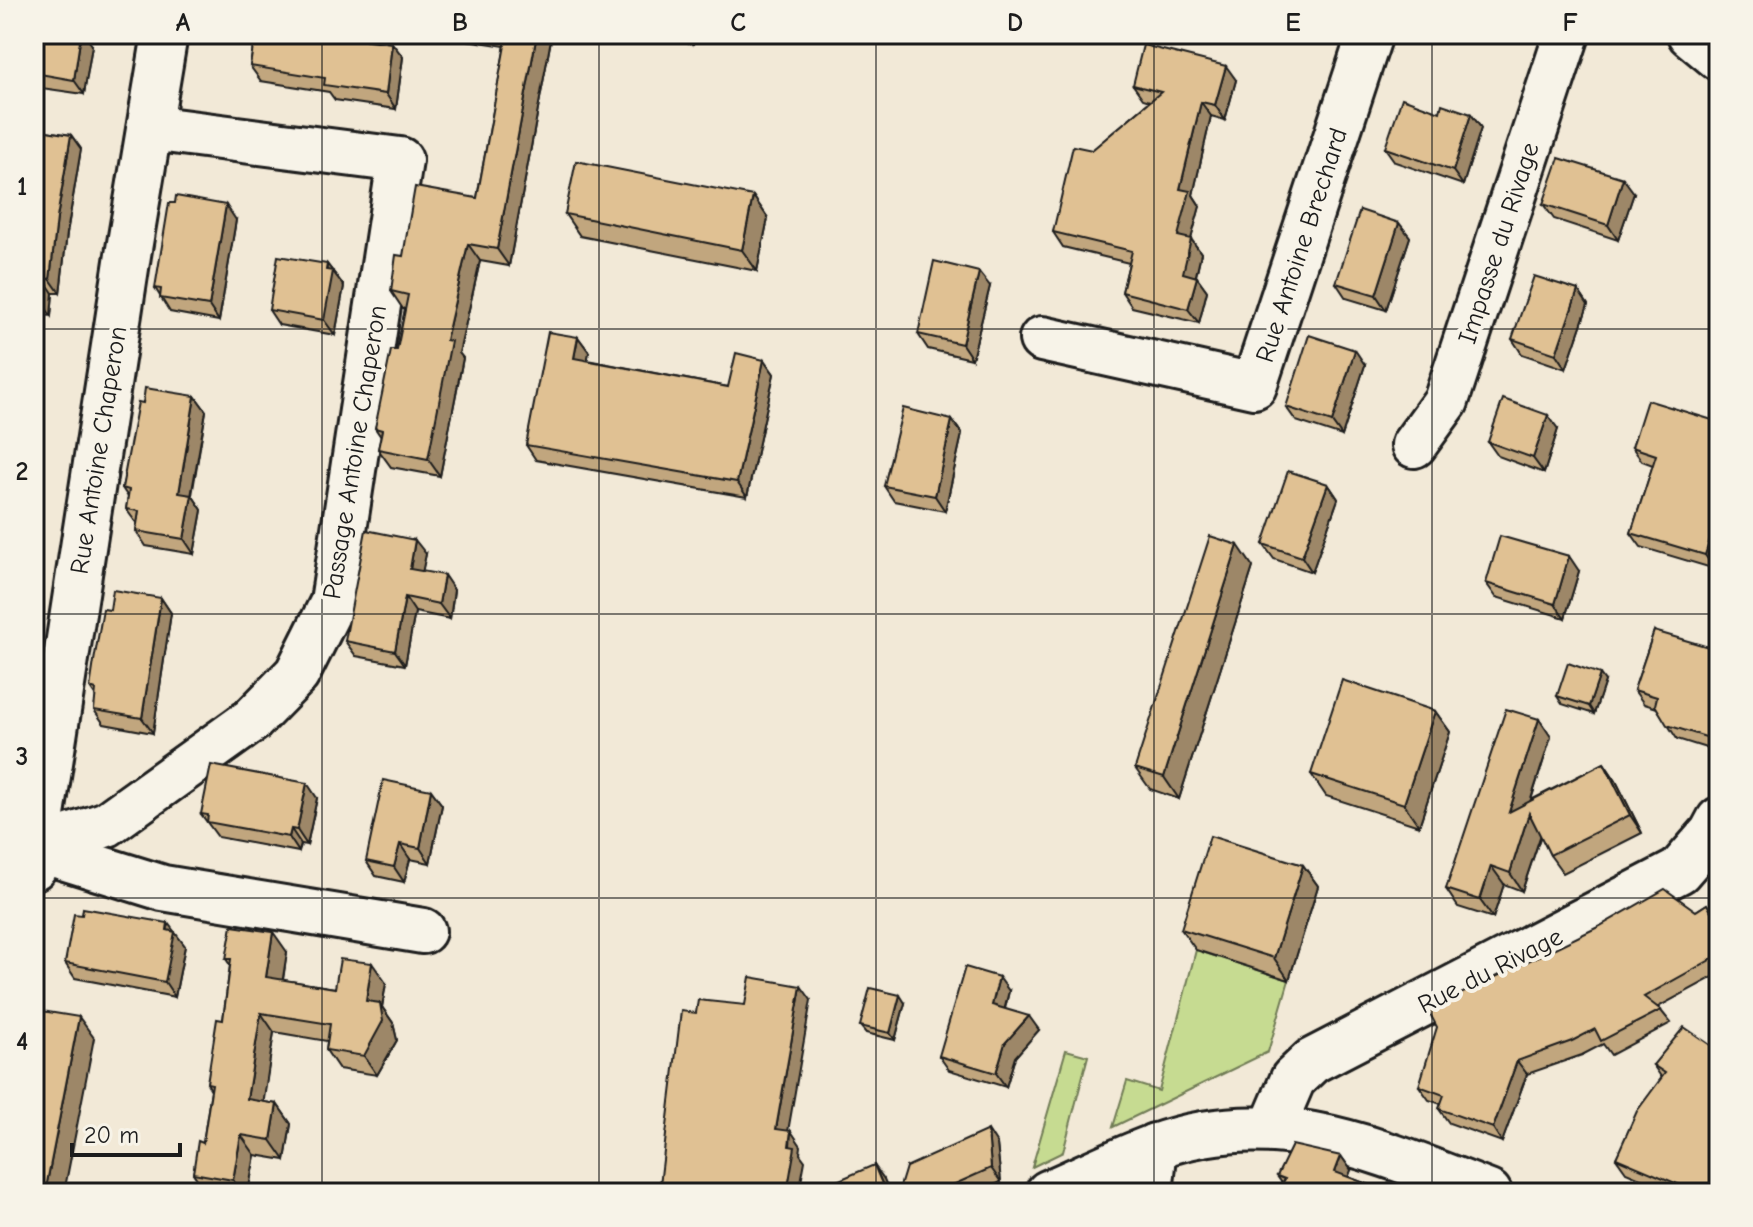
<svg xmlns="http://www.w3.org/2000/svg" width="1753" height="1227" font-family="'Comic Neue',sans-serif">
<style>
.green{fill:#c6db91;stroke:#717c56;stroke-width:2}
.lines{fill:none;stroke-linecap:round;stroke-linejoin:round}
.minor-casing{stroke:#1c1c1c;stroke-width:50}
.major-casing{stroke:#1c1c1c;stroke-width:50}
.minor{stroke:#f7f3e8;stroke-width:44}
.major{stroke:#f7f3e8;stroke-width:44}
.wall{fill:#c1a67e;stroke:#1c1c1c;stroke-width:2}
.shaded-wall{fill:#9d8767;stroke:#1c1c1c;stroke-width:2}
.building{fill:#e0c193;stroke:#1c1c1c;stroke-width:2}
.grid{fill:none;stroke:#1c1c1c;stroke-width:2;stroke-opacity:0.55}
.labels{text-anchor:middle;stroke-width:8;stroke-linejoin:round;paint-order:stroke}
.street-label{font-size:26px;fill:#1c1c1c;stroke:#f7f3e8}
.neatline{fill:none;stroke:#1c1c1c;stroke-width:3}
.grid-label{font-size:26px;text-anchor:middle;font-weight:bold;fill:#1c1c1c}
</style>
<rect width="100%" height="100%" fill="#f2e9d7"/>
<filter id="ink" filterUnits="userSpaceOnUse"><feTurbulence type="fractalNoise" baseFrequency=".0125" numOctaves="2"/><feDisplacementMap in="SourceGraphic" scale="16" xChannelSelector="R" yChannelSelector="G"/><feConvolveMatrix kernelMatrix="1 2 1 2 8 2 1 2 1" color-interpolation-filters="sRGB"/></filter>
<g filter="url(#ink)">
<g class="green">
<polygon points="1196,950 1289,980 1268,1052 1113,1127 1127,1081 1159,1091"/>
<polygon points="1066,1050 1088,1056 1063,1152 1032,1167"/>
</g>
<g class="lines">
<defs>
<g id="minor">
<polyline points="1690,34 1719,58"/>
<polyline points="1042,339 1254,386 1370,34"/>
<polyline points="1414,445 1446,401 1567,34"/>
<polyline points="34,848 163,888 423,931"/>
<polyline points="38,848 107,824 252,720 297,674 333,602 400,160 150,128"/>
<polyline points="34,867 128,255 165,34"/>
<polyline points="1272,1128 1293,1079 1312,1061 1679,871 1712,833 1719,820"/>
<polyline points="1150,1193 1155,1146"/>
</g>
<path id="major" d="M1048,1193C1083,1178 1118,1160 1154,1147C1276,1103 1376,1150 1489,1193"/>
</defs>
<use href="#minor" class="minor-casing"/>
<use href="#major" class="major-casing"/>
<use href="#minor" class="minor"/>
<use href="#major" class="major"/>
</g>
<g class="wall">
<polygon points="34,34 92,45 84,94 34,87"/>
<polygon points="213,34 320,34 392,43 403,57 396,109 335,100 329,92 261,81 250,66 254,41"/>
<polygon points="428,34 552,34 509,266 480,261 459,353 463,358 440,476 391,467 378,449 381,437 375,428 397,350 405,309 403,309 391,291 403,256 477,198 505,46"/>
<polygon points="641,34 695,34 693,44"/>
<polygon points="1236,80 1225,120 1211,116 1193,195 1200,206 1191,239 1201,253 1196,276 1207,291 1199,323 1132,307 1122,292 1129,263 1063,247 1053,232 1092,150 1150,101 1143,99 1133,85"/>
<polygon points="1471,114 1481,128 1463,185 1395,162 1385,148"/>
<polygon points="34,129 71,135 81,149 67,233 60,293 53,293 51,316 34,314"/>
<polygon points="1634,193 1618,240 1554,219 1543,204"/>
<polygon points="753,196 768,218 757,271 580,236 565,214"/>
<polygon points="236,220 219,321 170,312 155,288"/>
<polygon points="1399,223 1410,237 1386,310 1346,298 1336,283"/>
<polygon points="327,264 344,286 335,335 279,325 269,310"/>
<polygon points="990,286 972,359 928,349 918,334"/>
<polygon points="1578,290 1588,305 1566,369 1522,354 1512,339"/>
<polygon points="578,337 589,352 587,360 728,387 764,360 774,374 747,497 536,460 526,445"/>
<polygon points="1365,365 1342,436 1296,421 1286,407"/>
<polygon points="195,396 206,411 192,495 202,510 194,554 146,546 136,531 137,524 126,509 128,497 122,488 143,403"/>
<polygon points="952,420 962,434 945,511 894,501 884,486"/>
<polygon points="1719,422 1715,569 1641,547 1631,533 1653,465 1642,461 1632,447"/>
<polygon points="1558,429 1544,473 1498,456 1488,442"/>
<polygon points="1328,484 1338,499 1312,572 1274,559 1263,544"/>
<polygon points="426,554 422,571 454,590 450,619 415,612 405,665 356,656 345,641"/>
<polygon points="1253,567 1179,799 1150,789 1135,768"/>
<polygon points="1579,571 1565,618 1496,597 1486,583"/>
<polygon points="161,598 171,613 153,733 104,724 94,710 96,697 90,688 110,610"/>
<polygon points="1654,631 1719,752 1677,739 1657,708 1644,704 1634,690"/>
<polygon points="1605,681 1594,714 1562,704 1557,696"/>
<polygon points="1435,711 1450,732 1419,826 1326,796 1311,774"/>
<polygon points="1551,737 1531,800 1604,763 1616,781 1642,833 1563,873 1550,855 1541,835 1522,891 1504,884 1493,918 1458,907 1446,889"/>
<polygon points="431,790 442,805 430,863 410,859 404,882 376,876 366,861"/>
<polygon points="317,798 307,845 301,844 299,852 218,837 201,814"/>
<polygon points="1303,865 1318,886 1289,980 1196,950 1181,929"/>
<polygon points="1707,904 1714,914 1719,915 1719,974 1658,1007 1671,1023 1611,1055 1603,1044 1582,1055 1527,1074 1502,1142 1449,1123 1439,1109 1441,1104 1429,1100 1419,1086"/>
<polygon points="174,932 185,946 175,997 75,978 65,963"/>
<polygon points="287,952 283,980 335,988 386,983 382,1007 393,1023 397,1040 377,1075 339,1069 326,1050 327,1041 274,1032 263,1102 277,1104 291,1124 285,1160 255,1155 248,1193 207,1193 193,1173 203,1143 211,1090 207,1083 223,1020 230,965 226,959"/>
<polygon points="1009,991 1005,1009 1039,1030 1015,1057 1006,1087 949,1070 939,1056"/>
<polygon points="905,1003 895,1040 866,1033 860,1026"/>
<polygon points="1719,1051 1719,1193 1676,1193 1626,1172 1616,1158 1662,1078 1653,1065"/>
<polygon points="997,1144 1001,1182 977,1193 898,1193"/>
<polygon points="1341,1156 1351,1170 1348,1177 1391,1193 1289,1193 1277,1176"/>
</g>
<g class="shaded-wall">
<polygon points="81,34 84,34 92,45 84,94 74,80"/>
<polygon points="537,34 552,34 509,266 497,249"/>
<polygon points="686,34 695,34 693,44"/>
<polygon points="392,43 403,57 396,109 386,94"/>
<polygon points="1226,66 1236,80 1225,120 1215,105"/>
<polygon points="1201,102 1211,116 1193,195 1200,206 1191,239 1201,253 1193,288 1183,273 1178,236 1180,189"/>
<polygon points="1471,114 1481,128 1463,185 1453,171"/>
<polygon points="71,135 81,149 67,233 60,293 50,279 57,218"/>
<polygon points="1623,178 1634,193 1618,240 1608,225"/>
<polygon points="753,196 768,218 757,271 742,250"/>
<polygon points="226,205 236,220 219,321 209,306"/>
<polygon points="1399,223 1410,237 1386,310 1376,295"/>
<polygon points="468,244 480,261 459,353 463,358 440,476 428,459 446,340"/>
<polygon points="327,264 344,286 335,335 324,320"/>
<polygon points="979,272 990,286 972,359 962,344"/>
<polygon points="1197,277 1207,291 1199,323 1188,309"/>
<polygon points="43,278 53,293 51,316 41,301"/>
<polygon points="1578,290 1588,305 1566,369 1556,354"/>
<polygon points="578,337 589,352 585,373 574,358"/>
<polygon points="1355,350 1365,365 1342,436 1332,422"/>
<polygon points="764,360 774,374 747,497 737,482"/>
<polygon points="34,368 38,373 34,398"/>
<polygon points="195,396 206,411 189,508 179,493"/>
<polygon points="1548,415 1558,429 1544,473 1533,458"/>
<polygon points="952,420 962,434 945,511 935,496"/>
<polygon points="1328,484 1338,499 1312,572 1302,557"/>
<polygon points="192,495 202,510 194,554 184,539"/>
<polygon points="1719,511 1719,557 1715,569 1705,555"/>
<polygon points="415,540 426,554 420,583 410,569"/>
<polygon points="1238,545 1253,567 1179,799 1164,777"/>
<polygon points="1569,556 1579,571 1565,618 1555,604"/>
<polygon points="444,575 454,590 450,619 439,604"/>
<polygon points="405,597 415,612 405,665 395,651"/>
<polygon points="161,598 171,613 153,733 142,718"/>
<polygon points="34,625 40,634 34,674"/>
<polygon points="1600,674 1605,681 1594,714 1589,706"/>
<polygon points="1719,703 1719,752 1709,738"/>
<polygon points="1435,711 1450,732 1419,826 1404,804"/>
<polygon points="1539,719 1551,737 1521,830 1509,812"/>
<polygon points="1604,763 1616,781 1642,833 1630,815"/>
<polygon points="307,783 317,798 307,845 297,830"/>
<polygon points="431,790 442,805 430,863 420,848"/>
<polygon points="1529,813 1542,831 1522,891 1510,873"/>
<polygon points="291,829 301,844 299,852 289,837"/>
<polygon points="400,844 410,859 404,882 394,867"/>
<polygon points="1303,865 1318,886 1289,980 1274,958"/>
<polygon points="1491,866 1504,884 1493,918 1480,900"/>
<polygon points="168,923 185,946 175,997 165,982"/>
<polygon points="273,932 287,952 280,997 266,977"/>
<polygon points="372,963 386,983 382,1007 393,1023 397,1040 377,1075 364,1056 366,1001"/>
<polygon points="999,977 1009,991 1002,1019 992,1005"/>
<polygon points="801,986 811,1000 786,1143 776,1129"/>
<polygon points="900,995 905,1003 895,1040 890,1033"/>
<polygon points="261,1013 274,1032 261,1119 247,1099"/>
<polygon points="1029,1016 1039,1030 1015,1057 1006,1087 996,1073 1005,1043"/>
<polygon points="79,1017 94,1038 64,1193 45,1193"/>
<polygon points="1517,1061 1527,1074 1502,1142 1493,1128"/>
<polygon points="277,1104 291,1124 285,1160 271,1140"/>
<polygon points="988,1130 997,1144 1001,1182 991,1168"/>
<polygon points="791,1131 801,1146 800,1154 805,1161 799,1193 787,1193"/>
<polygon points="241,1135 255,1155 248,1193 243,1193 233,1180"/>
<polygon points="1341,1156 1351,1170 1345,1186 1335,1172"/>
<polygon points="874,1165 884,1179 890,1193 886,1193"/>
</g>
<g class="building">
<polygon points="34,34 81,34 74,80 34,73"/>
<polygon points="255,34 320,34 392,43 386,94 324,85 325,78 250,66"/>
<polygon points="507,34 537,34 497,249 468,244 446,340 451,341 428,459 378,449 382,430 375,428 391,350 397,350 408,295 391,291 396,255 403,256 415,187 477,198"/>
<polygon points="1143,45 1226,66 1215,105 1201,102 1180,189 1190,191 1178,236 1191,239 1183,273 1197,277 1188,309 1122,292 1132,251 1053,232 1073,146 1092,150 1161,92 1133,85"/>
<polygon points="1402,98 1440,112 1442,104 1471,114 1453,171 1385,148"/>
<polygon points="34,129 71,135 57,218 50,279 43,278 41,301 34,300"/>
<polygon points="1559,158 1623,178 1608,225 1543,204"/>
<polygon points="576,161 753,196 742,250 565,214"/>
<polygon points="176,196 226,205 209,306 160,298 161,289 155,288 169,203 175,203"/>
<polygon points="1360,210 1399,223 1376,295 1336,283"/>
<polygon points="278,256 327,264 326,270 333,271 324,320 269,310"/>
<polygon points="934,261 979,272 962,344 918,334"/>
<polygon points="1534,276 1578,290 1556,354 1512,339"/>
<polygon points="548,332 578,337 574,358 728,387 736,353 764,360 737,482 526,445"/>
<polygon points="1309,335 1355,350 1332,422 1286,407"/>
<polygon points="145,388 195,396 179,493 192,495 184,539 136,531 139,511 126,509 129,490 122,488 138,402 143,403"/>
<polygon points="1503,399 1548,415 1533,458 1488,442"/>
<polygon points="1647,400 1719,422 1719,511 1705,555 1631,533 1656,455 1632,447"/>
<polygon points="903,408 952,420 935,496 884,486"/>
<polygon points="1288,471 1328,484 1302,557 1263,544"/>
<polygon points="366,530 415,540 410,569 444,575 439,604 405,597 395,651 345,641"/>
<polygon points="1210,536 1238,545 1164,777 1135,768"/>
<polygon points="1500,536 1569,556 1555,604 1486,583"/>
<polygon points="113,590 161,598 142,718 94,710 96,690 90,688 94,661 103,609 110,610"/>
<polygon points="1654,631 1719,650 1719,703 1709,738 1667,725 1655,705 1657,697 1634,690"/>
<polygon points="1568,663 1600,674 1589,706 1557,696"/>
<polygon points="1342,680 1435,711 1404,804 1311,774"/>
<polygon points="1506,709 1539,719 1509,812 1604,763 1630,815 1550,855 1529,813 1510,873 1491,866 1480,900 1446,889"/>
<polygon points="211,765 307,783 297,830 291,829 289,837 207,822 208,815 201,814"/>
<polygon points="383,780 431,790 420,848 400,844 394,867 366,861"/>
<polygon points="1210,836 1303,865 1274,958 1181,929"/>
<polygon points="1665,889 1696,911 1707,904 1713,915 1717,912 1719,915 1719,955 1644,997 1661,1010 1601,1041 1595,1029 1572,1041 1517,1061 1493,1128 1439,1109 1444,1095 1419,1086 1437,1027 1428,1010 1600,926"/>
<polygon points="83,908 168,923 167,930 175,932 165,982 65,963 74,914 82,915"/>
<polygon points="232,926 273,932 266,977 335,988 340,959 372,963 366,1001 380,1003 383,1021 364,1056 326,1050 330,1024 261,1013 247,1099 277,1104 271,1140 241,1135 233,1180 193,1173 198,1141 203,1143 212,1084 207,1083 217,1019 223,1020 231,959 226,959"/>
<polygon points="965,967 999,977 992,1005 1029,1016 1005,1043 996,1073 939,1056"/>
<polygon points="750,977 801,986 776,1129 791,1131 789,1146 795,1147 787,1193 659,1193 681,1011 696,1013 698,1000 745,1005"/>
<polygon points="870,988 900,995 890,1033 860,1026"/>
<polygon points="42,1011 79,1017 45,1193 34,1193 34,1022 39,1024"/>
<polygon points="1684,1027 1719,1051 1719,1105 1715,1110 1719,1114 1719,1193 1691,1193 1692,1190 1616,1158 1637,1111 1665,1073 1653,1065"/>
<polygon points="988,1130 991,1168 935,1193 898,1193 906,1167"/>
<polygon points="1292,1145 1341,1156 1335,1172 1391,1193 1295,1193 1296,1190 1282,1184 1285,1179 1277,1176"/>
<polygon points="874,1165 886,1193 809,1193"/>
<polygon points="1091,1185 1103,1193 1072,1193"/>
</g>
</g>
<path class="grid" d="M322,34V1193M599,34V1193M876,34V1193M1154,34V1193M1432,34V1193M34,329H1719M34,614H1719M34,898H1719"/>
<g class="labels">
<g class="street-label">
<text transform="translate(1498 243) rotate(-72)" y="9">Impasse du Rivage</text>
<text transform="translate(1301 245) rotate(-72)" y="9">Rue Antoine Brechard</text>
<text transform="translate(98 450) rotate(-81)" y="9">Rue Antoine Chaperon</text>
<text transform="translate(354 452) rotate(-81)" y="9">Passage Antoine Chaperon</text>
<text transform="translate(1490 970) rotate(-27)" y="9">Rue du Rivage</text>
</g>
</g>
<rect width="1753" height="1227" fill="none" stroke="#f7f3e8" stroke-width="88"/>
<path d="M72 1143v12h108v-12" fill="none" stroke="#1c1c1c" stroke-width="4"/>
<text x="84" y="1143" font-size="24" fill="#1c1c1c" stroke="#f7f3e8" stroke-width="6" paint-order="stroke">20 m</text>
<rect x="44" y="44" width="1665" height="1139" class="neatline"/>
<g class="grid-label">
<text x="183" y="31">A</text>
<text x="460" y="31">B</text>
<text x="738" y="31">C</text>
<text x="1015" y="31">D</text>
<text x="1293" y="31">E</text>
<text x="1570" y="31">F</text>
<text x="22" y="195">1</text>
<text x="22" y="480">2</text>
<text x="22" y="765">3</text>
<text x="22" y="1050">4</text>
</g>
</svg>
